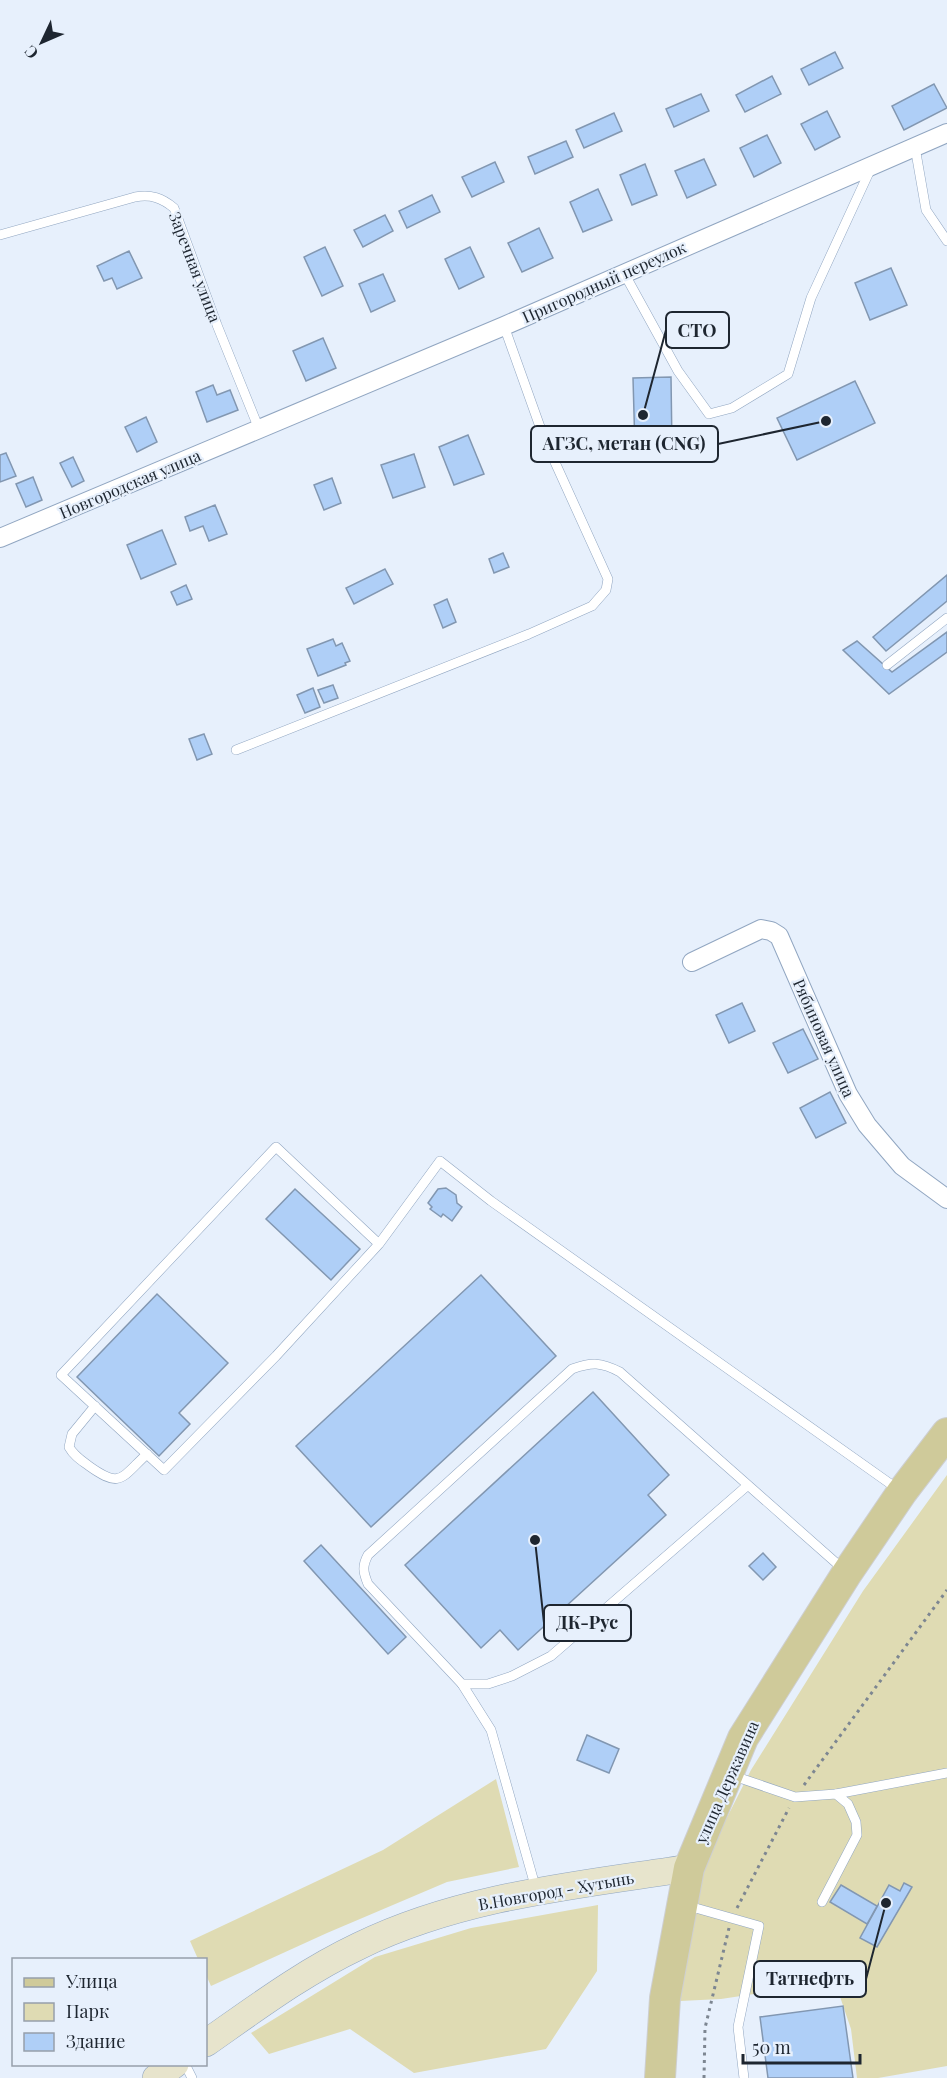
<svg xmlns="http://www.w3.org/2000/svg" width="947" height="2078" font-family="'Playfair Display',serif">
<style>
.green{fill:#dfdbb3}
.building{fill:#afcff7;stroke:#8297b1;stroke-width:1.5}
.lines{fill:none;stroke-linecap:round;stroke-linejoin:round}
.lane-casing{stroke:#91a6c1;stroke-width:10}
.street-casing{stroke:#91a6c1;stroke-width:20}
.secondary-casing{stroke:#91a6c1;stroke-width:28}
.primary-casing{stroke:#cecfd1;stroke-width:32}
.path{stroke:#7d8691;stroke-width:3;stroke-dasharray:3 4.5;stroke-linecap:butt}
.lane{stroke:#fff;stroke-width:9}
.street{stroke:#fff;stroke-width:18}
.secondary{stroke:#e7e4cc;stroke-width:27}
.primary{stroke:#cfca9a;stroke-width:30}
.labels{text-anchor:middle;stroke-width:4.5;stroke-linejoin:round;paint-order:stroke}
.street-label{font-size:16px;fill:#1e2630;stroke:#e7f0fc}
.leader{fill:none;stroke:#1e2630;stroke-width:2}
.callout-dot{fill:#1e2630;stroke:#e7f0fc;stroke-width:2}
.callout{fill:#e7f0fc;stroke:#1e2630;stroke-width:2}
.callout-label{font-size:18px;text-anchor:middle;font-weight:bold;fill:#1e2630}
</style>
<rect width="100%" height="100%" fill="#e7f0fc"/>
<g class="green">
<polygon points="947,1475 947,2066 878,2078 857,2078 851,2029 835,1982 721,1999 680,2001 705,1861 751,1770 863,1591"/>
<polygon points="496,1779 519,1867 447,1882 327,1933 211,1986 206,1975 206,1960 198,1959 190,1941 383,1850"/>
<polygon points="598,1905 597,1971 546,2049 414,2073 350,2029 269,2054 251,2033 375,1957 471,1928"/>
</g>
<g class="building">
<polygon points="835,52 843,68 809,85 801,69"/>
<polygon points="772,76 781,94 745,112 736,95"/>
<polygon points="934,84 947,108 904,130 892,106"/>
<polygon points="701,94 709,111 674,127 666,109"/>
<polygon points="827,111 840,137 815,150 801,124"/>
<polygon points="614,113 622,131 584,148 576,130"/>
<polygon points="767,135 781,163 754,177 740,148"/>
<polygon points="566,141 573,157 535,174 528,157"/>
<polygon points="704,159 716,185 687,198 675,171"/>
<polygon points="495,162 504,182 472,197 462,177"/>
<polygon points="645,164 657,195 632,205 620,175"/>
<polygon points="598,189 612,220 583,232 570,202"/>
<polygon points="432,195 440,212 407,228 399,211"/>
<polygon points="385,215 393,231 363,247 354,230"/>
<polygon points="539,228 553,258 522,272 508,243"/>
<polygon points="325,247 343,286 322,296 304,257"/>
<polygon points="470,247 484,277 459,289 445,259"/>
<polygon points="129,251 142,278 117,289 112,278 104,281 97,266"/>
<polygon points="891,268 907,305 870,320 855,283"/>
<polygon points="383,274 395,301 371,312 359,284"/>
<polygon points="323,338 336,368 306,381 293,351"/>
<polygon points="671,377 672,448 635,449 633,378"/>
<polygon points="855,381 875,423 797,460 777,418"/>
<polygon points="213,385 217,395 230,390 238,410 207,422 196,392"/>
<polygon points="146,417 157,442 137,452 125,427"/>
<polygon points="468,435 484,474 454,485 439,447"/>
<polygon points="6,453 16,476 0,482 0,455"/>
<polygon points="414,454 425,487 393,498 381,465"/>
<polygon points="73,457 84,481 72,487 60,463"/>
<polygon points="33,477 42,500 26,507 16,484"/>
<polygon points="332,478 341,503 324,510 314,485"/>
<polygon points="215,505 227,534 209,541 203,526 190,531 185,517"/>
<polygon points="162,530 176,564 141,579 127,545"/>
<polygon points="503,553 509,567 494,573 489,559"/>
<polygon points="385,569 393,584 354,604 346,588"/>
<polygon points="947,575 947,601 886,651 873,637"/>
<polygon points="186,585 192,599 177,605 171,592"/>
<polygon points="447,599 456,622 443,628 434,605"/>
<polygon points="947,632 947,652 889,694 843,650 857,641 892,672"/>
<polygon points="333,639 336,646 342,643 350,661 345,663 346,665 318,676 307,649"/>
<polygon points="333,685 338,698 324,703 318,690"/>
<polygon points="313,688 320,707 305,713 297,695"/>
<polygon points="204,734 212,754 197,760 189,739"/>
<polygon points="742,1003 755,1031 729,1043 716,1015"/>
<polygon points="803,1029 818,1059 788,1073 773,1043"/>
<polygon points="830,1092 846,1123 816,1138 800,1108"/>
<polygon points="446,1188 456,1195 457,1203 462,1207 452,1221 443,1214 441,1217 430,1209 432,1207 428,1203 438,1189"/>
<polygon points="295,1189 360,1249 331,1280 266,1219"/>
<polygon points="481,1275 556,1356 371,1527 296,1446"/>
<polygon points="157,1294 228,1363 179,1413 190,1424 159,1456 77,1377"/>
<polygon points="593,1392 669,1475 648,1495 666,1515 518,1650 500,1630 481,1648 405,1565"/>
<polygon points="321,1545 406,1637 388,1654 304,1561"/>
<polygon points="763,1553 776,1567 763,1580 749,1566"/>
<polygon points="587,1735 619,1749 609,1773 577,1760"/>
<polygon points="904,1883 912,1887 877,1947 860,1938 889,1885 900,1891"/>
<polygon points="841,1885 877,1906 867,1924 830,1902"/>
<polygon points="843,2006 853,2078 768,2078 760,2017"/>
</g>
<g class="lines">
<defs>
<g id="lane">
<polyline points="915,147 926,210 947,241"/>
<path d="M0,235L135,197C151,194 162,198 174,208L217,325L259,429"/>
<polyline points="624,273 678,371 709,414 732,408 788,374 811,298 871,168"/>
<polyline points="887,665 947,618"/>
<polyline points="236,750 529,634 592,606 606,590 608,579 544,438 504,326"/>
<polyline points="379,1244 276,1147 61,1375 164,1470 276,1356 379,1244 440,1161 491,1201 899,1490"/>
<path d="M95,1406L72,1434L69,1447C74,1456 81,1460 89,1466C121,1489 121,1478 147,1454"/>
<path d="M748,1485L551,1656L512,1676L488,1684H462L368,1584C363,1572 362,1566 368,1555L572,1369C592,1362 601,1362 620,1372L843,1569"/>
<polyline points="462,1684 491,1730 536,1889"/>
<polyline points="731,1775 795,1797 836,1794 848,1804 856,1822 857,1835 822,1902"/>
<polyline points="836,1794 947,1773"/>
<polyline points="685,1905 759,1926 738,2027 744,2078"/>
<polyline points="185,2064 192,2078"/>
</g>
<g id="street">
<polyline points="0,538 504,326 947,133"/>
<polyline points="692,962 761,929 771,931 779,936 848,1094 867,1125 902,1166 947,1199"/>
</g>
<g id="secondary">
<path d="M206,2043C256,2008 304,1972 359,1946C461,1896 578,1885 689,1868"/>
<polyline points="156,2078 175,2064"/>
</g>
<polyline id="primary" points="660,2078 665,1998 689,1868 743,1738 847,1573 902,1492 947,1433"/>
</defs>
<use href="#lane" class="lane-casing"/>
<use href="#street" class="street-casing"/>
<use href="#secondary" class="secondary-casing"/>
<use href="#primary" class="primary-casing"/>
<g class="path">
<polyline points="804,1785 947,1590"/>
<polyline points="737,1908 789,1808"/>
<polyline points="704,2078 705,2028 729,1928"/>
</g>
<use href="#lane" class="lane"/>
<use href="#street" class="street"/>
<use href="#secondary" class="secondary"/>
<use href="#primary" class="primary"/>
</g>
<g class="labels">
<g class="street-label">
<text transform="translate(195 267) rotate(69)" y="6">Заречная улица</text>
<text transform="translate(604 282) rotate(-24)" y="6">Пригородный переулок</text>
<text transform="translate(130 484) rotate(-23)" y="6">Новгородская улица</text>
<text transform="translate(824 1038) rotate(66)" y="6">Рябиновая улица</text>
<text transform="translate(727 1782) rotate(-66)" y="6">улица Державина</text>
<text transform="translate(556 1891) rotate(-10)" y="6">В.Новгород - Хутынь</text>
</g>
</g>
<path class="leader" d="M643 415L666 330M826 421L718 444M535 1540L544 1623M886 1903L866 1979"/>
<g class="callout-dot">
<circle cx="643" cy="415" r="6"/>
<circle cx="826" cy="421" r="6"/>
<circle cx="535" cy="1540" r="6"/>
<circle cx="886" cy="1903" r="6"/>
</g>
<g class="callout">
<rect x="666" y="312" width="63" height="36" rx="6"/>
<rect x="531" y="426" width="187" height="36" rx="6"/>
<rect x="544" y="1605" width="87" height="36" rx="6"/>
<rect x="754" y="1961" width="112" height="36" rx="6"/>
</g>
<g class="callout-label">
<text x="697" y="337">СТО</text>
<text x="624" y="450">АГЗС, метан (CNG)</text>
<text x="587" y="1629">ДК-Рус</text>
<text x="810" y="1985">Татнефть</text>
</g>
<rect x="12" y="1958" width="195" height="108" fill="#e7f0fc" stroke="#979faa" stroke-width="1.5"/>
<rect x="24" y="1978" width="30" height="9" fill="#cfca9a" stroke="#979faa" stroke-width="1.5"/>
<text x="66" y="1988" font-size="18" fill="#1e2630">Улица</text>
<rect x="24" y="2003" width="30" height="18" fill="#dfdbb3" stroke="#979faa" stroke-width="1.5"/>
<text x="66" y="2018" font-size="18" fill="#1e2630">Парк</text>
<rect x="24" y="2033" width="30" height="18" fill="#afcff7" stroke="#979faa" stroke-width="1.5"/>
<text x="66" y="2048" font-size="18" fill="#1e2630">Здание</text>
<g transform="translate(42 42) rotate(226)" stroke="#e7f0fc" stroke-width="4.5" paint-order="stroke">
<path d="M0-4.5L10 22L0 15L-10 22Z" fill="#1e2630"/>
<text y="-9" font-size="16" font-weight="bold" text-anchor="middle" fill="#1e2630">С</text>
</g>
<path d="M743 2054v9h117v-9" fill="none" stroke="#1e2630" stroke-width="3"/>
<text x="752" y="2054" font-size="18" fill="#1e2630" stroke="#e7f0fc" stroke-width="4.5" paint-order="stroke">50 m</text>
</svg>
